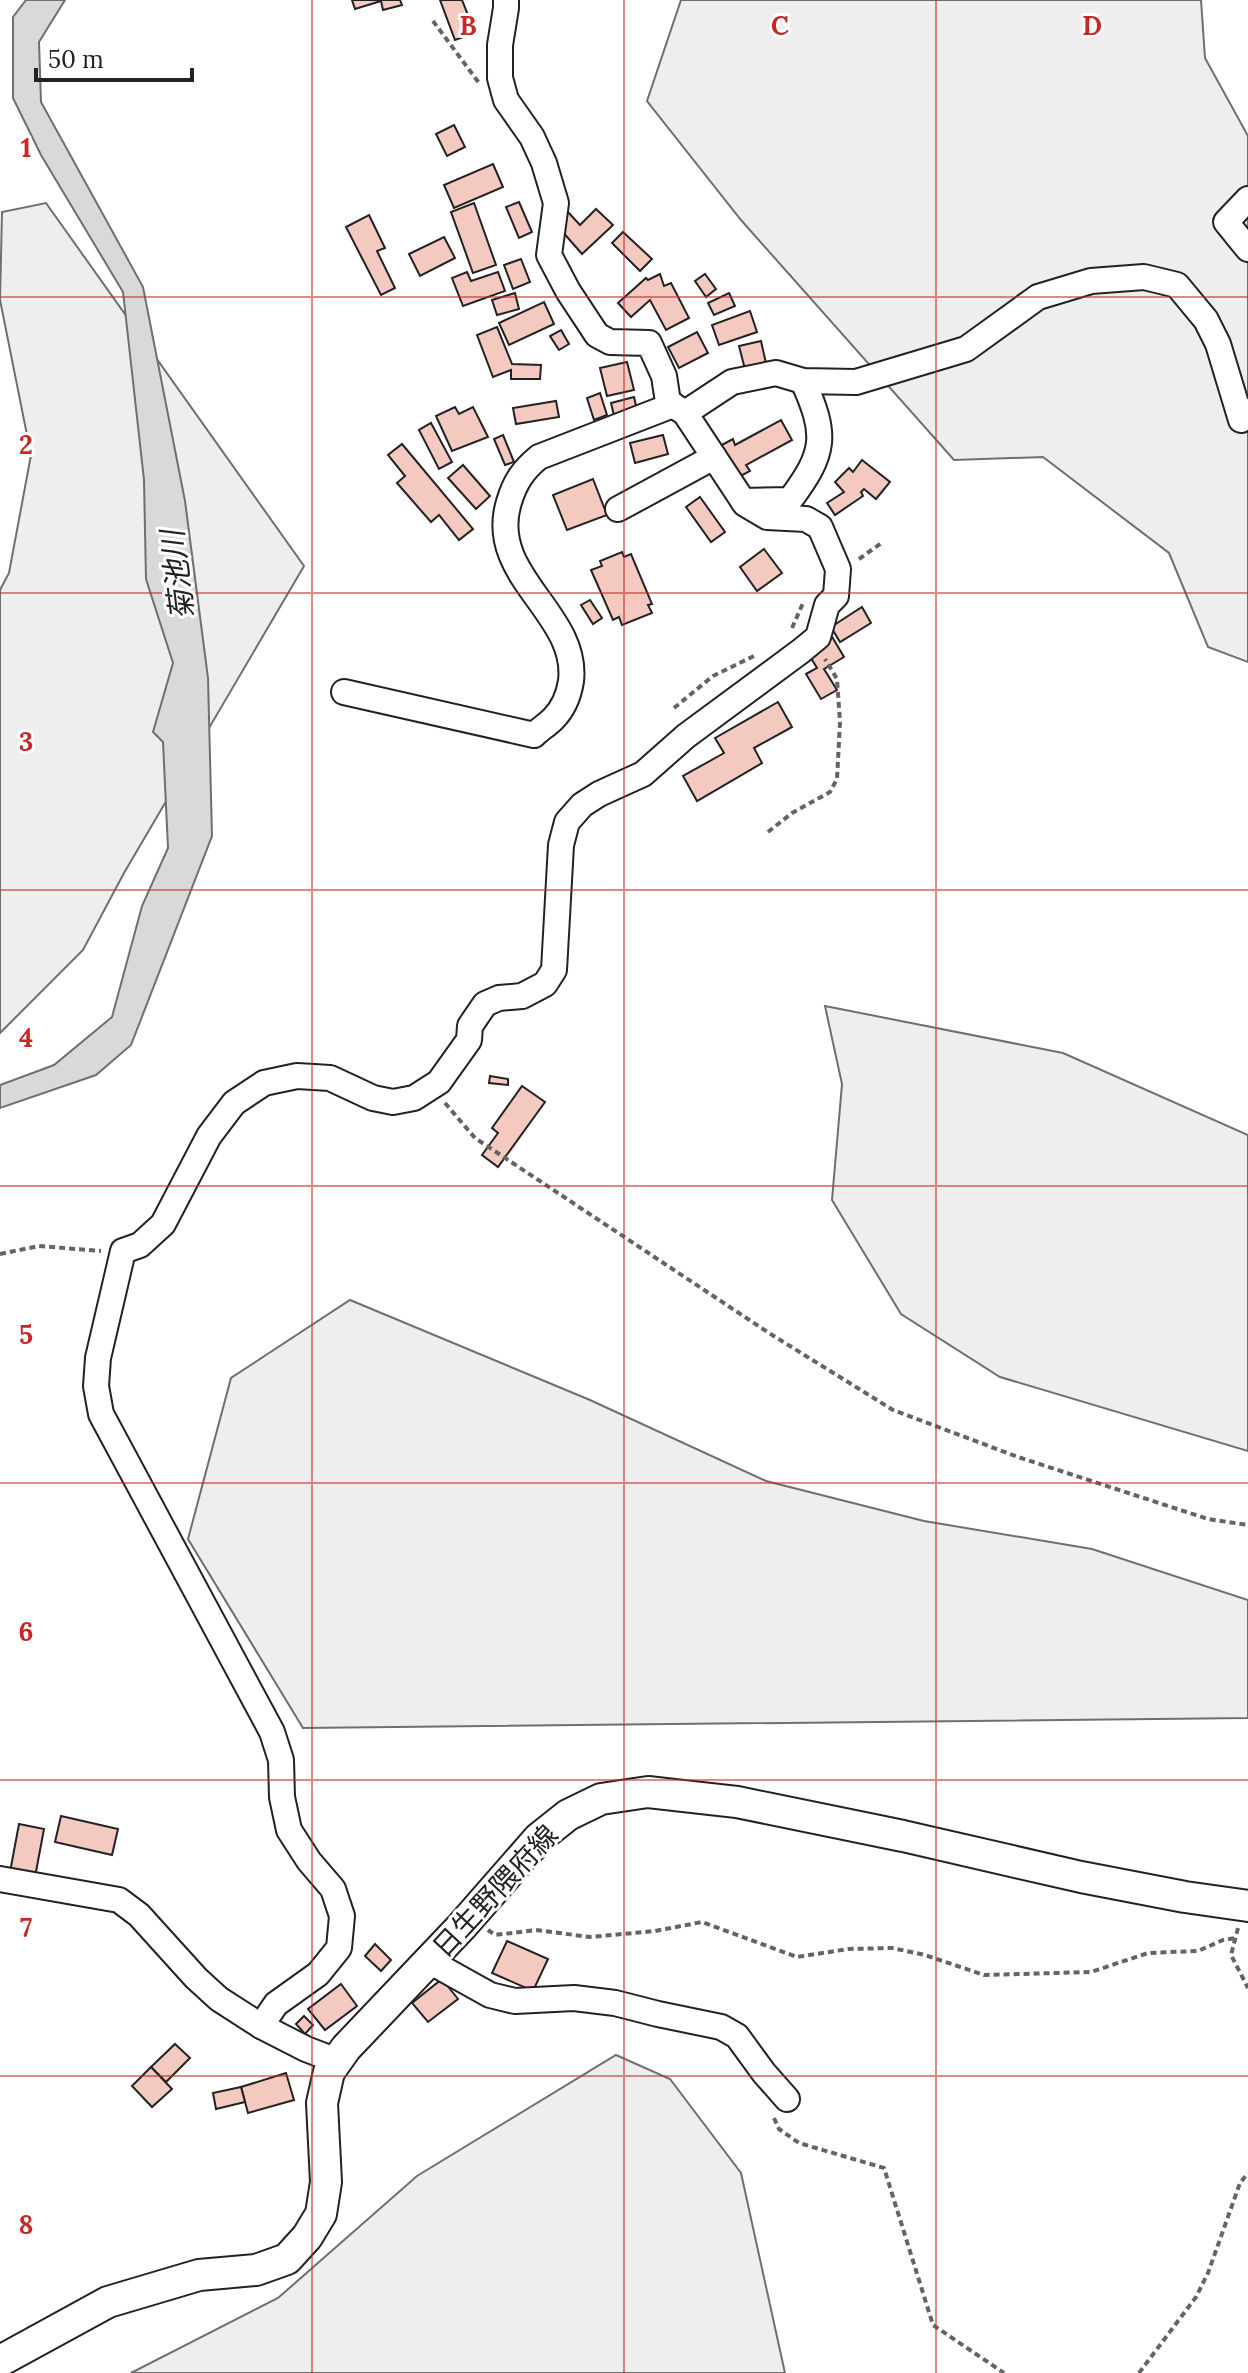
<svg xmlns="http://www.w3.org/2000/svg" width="1248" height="2373" font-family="Lora,'Noto Sans JP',serif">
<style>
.green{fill:#eee;stroke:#6f6f6f;stroke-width:2}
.water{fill:#d9d9d9;stroke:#6f6f6f;stroke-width:2}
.building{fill:#f3c9c0;stroke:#222;stroke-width:2}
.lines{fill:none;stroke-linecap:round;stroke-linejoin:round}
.minor-casing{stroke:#222;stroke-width:28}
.major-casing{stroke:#222;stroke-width:34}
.path{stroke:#646464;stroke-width:4;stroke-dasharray:6 4;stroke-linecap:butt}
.minor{stroke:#fff;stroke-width:24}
.major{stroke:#fff;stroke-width:30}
.grid{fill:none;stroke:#c62828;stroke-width:2;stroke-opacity:0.55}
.labels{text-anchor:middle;stroke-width:6;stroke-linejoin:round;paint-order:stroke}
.street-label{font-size:28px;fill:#222;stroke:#fff}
.water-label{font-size:30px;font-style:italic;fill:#222;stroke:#fff}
.grid-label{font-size:26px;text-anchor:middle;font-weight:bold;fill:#c62828;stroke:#fff;stroke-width:6;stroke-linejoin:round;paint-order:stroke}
</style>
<rect width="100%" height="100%" fill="#fff"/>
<g class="green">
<polygon points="681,0 1201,0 1205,58 1248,136 1248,662 1208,647 1169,553 1043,457 954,460 741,220 647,101"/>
<polygon points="46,203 304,566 124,873 83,950 0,1033 0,590 9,573 31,455 0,300 2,212"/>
<polygon points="825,1006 1063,1053 1248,1135 1248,1451 1000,1377 901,1314 832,1200 842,1084"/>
<polygon points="350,1300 590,1400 766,1481 924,1521 1092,1549 1248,1600 1248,1718 303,1728 188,1539 231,1378"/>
<polygon points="616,2055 670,2079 741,2173 785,2373 131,2373 278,2298 417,2176"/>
</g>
<polygon class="water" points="26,0 65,0 39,42 41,102 143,287 185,501 208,678 212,836 131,1045 96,1075 0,1108 0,1085 54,1065 112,1017 142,906 168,848 163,742 153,732 173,663 146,579 144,480 123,292 41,155 13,98 13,17"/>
<g class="building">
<polygon points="352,0 400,0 402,5 383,10 381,1 355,9"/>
<polygon points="440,0 462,0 475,33 455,40"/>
<polygon points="454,125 465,147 447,156 436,134"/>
<polygon points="493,164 503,187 454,208 444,185"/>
<polygon points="519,202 532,232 519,238 506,207"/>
<polygon points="474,203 496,265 473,273 451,212"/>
<polygon points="596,209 613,225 582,254 554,222 567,211 580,225"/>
<polygon points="369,215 385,248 377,251 395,288 381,295 346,227"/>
<polygon points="623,232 652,259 640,271 612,243"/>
<polygon points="444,237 455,258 420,276 409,254"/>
<polygon points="521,259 530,282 513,289 504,265"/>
<polygon points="467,272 471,281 498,272 505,291 463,306 452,278"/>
<polygon points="660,274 664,286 671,283 689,318 666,330 650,300 631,317 618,303 646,278 648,280"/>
<polygon points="705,274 716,289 706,297 695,281"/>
<polygon points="515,293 519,309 497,315 492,300"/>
<polygon points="729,293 735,306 714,315 708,303"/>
<polygon points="544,302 554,324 509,345 499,323"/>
<polygon points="750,311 757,332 719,345 712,325"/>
<polygon points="497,327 512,364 541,365 540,379 511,379 511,370 493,377 477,335"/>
<polygon points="561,330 569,344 559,350 550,336"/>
<polygon points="697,332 708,353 679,368 668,347"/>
<polygon points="761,341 768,372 747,377 739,346"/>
<polygon points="627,362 634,390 607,396 600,368"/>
<polygon points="600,393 607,415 594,420 587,398"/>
<polygon points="634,397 638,414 615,420 611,403"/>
<polygon points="556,401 559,417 516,424 513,408"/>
<polygon points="455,407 459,414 473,407 488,437 452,451 436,416"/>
<polygon points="781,420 792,440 746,465 750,471 722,486 705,454 733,439 735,445"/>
<polygon points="431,423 452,462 439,469 419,430"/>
<polygon points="503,435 514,462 505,465 494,439"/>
<polygon points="663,435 668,454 635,463 630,443"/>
<polygon points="402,444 473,529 459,540 439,515 431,522 397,483 405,476 388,455"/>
<polygon points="862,460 890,482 876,499 864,489 861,492 863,496 835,515 827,503 844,492 835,482 849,468 853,472"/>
<polygon points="463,465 490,496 476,509 448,478"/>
<polygon points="593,479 607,515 567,530 553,495"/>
<polygon points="700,497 725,532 711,542 686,507"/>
<polygon points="764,549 782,573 757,591 740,567"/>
<polygon points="622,552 624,557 631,554 652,604 648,605 652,613 622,625 619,617 613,620 591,570 602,566 600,561"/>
<polygon points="590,600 602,618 593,624 581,605"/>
<polygon points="862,607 871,623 840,642 831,627"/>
<polygon points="831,635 844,657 824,669 837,690 821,699 806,674 817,668 806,650"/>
<polygon points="778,702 792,727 754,748 762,763 697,801 683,776 724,753 715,738"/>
<polygon points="490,1076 508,1079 508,1085 489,1083"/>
<polygon points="522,1086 545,1102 498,1167 482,1155 498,1133 492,1128"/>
<polygon points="61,1816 118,1829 112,1855 55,1842"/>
<polygon points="19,1824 44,1829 35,1877 10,1872"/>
<polygon points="507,1941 548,1959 533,1991 492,1973"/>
<polygon points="375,1944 391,1960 381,1971 365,1956"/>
<polygon points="442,1979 458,1999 428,2022 412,2003"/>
<polygon points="341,1984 357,2006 325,2030 308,2009"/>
<polygon points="304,2016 313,2025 305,2034 296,2024"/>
<polygon points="175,2044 190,2058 166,2082 151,2067"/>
<polygon points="151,2067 172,2089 152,2107 132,2086"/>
<polygon points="286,2073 294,2100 248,2113 241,2087"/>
<polygon points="241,2087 245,2102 216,2109 213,2093"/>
</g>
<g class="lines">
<defs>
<g id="minor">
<polyline points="1248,199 1226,222 1248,249"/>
<polyline points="685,413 732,382 776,373 803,381 856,382 966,349 1038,297 1091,281 1144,277 1177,285 1206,320 1218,344 1241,420 1248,411"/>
<path d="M743,501L790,500C826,452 827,435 803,381"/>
<polyline points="618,509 714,457"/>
<path d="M344,692L534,735C540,729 547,725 553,719C563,709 569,694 571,681C579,613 486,576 509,502C515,482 523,470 539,457L673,405"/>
<polyline points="0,1879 119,1900 139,1915 196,1978 219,1999 261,2026 306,2049 337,2061"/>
<polyline points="429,1961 490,1995 515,2001 574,1998 615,2003 658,2014 721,2027 737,2036 764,2073 787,2099"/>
<polyline points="261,2026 276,2004 318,1974 339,1948 342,1916 333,1889 309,1861 289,1830 282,1797 281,1760 272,1732 101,1414 96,1386 98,1358 123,1251 140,1245 163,1224 209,1136 234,1103 264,1083 297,1076 330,1078 373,1098 393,1102 414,1098 439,1082 469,1040 470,1026 485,1004 499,998 522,996 545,984 554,970 561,845 567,822 582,805 599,794 643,774 686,736 801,651 818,637 827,605 836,596 838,569 820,527 806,519 767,517 745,504 685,413 668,402 664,376 649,343 610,342 597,335 568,291 549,255 556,203 544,163 532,137 506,100 500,78 500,45 506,8 506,0"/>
</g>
<polyline id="major" points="0,2361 108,2302 199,2275 256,2270 287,2259 307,2237 321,2214 326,2182 322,2103 329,2072 346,2048 462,1926 539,1838 568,1815 601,1799 648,1792 737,1802 903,1836 1081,1877 1185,1897 1248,1906"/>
</defs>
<use href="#minor" class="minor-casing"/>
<use href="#major" class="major-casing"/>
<g class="path">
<polyline points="433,21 479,83"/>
<polyline points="859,559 883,542"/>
<polyline points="792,628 803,603"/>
<polyline points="674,708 713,676 754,656"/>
<polyline points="768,832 792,813 830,792 837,779 840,722 837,679 825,659"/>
<polyline points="445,1103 475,1138 769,1333 893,1410 1018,1457 1208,1519 1248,1525"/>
<polyline points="0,1254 39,1246 101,1251"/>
<polyline points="1238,1928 1231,1955 1248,1988"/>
<polyline points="488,1930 495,1935 536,1930 590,1937 655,1931 702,1922 797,1957 848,1949 892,1948 925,1955 984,1975 1091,1972 1148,1953 1198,1951 1223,1940 1235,1938"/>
<polyline points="774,2118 779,2129 799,2143 884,2168 933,2325 1004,2373"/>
<polyline points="1139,2373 1196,2297 1208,2273 1240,2183 1248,2173"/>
</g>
<use href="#minor" class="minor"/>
<use href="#major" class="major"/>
</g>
<path class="grid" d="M312,0V2373M624,0V2373M936,0V2373M0,297H1248M0,593H1248M0,890H1248M0,1186H1248M0,1483H1248M0,1780H1248M0,2076H1248"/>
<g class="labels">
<g class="street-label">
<text transform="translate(495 1891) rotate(-47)" y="10">日生野隈府線</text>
</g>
<g class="water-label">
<text transform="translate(178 575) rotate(-97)" y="10">菊池川</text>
</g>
</g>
<g class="grid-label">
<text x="468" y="35">B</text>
<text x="780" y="35">C</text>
<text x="1092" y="35">D</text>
<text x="26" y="157">1</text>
<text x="26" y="454">2</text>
<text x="26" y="751">3</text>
<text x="26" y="1047">4</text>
<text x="26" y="1344">5</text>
<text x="26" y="1641">6</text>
<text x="26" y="1937">7</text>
<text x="26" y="2234">8</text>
</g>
<path d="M36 68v12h156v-12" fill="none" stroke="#222222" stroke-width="4"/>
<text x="48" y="68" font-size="24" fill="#222222" stroke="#ffffff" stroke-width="6" paint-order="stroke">50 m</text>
</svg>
